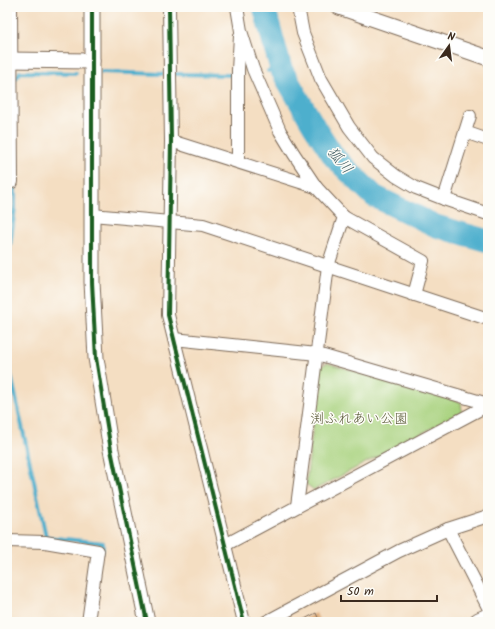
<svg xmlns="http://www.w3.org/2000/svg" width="495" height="629" font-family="Kalam,'Klee One',sans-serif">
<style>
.green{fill:#a8d27e;stroke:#727e4e}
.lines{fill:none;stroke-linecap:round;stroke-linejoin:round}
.stream{stroke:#4eafcd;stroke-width:4}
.river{stroke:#4eafcd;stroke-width:23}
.building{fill:#deaa77}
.minor-casing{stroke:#7c6957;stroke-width:14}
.tertiary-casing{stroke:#7c6957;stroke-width:17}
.primary-casing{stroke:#7c6957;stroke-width:21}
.minor{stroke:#fff;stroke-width:12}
.tertiary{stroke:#fff;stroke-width:15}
.primary{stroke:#fff;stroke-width:19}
.cycleway-casing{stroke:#fdfcf7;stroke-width:6}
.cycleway{stroke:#1b5e20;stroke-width:4}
.labels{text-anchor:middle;stroke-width:3;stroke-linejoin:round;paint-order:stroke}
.park-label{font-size:14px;fill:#5c5c3b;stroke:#fdfcf7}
.water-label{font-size:15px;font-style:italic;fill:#435f64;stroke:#fdfcf7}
</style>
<rect width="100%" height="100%" fill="#fdfcf7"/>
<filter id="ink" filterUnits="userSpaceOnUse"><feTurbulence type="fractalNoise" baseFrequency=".025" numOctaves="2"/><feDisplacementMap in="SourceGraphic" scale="8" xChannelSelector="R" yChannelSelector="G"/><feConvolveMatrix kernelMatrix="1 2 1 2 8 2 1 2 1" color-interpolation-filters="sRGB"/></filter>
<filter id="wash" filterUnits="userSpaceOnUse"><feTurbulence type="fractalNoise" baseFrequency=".012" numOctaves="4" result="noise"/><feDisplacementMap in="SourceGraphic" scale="16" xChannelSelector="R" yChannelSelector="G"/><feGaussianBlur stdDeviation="0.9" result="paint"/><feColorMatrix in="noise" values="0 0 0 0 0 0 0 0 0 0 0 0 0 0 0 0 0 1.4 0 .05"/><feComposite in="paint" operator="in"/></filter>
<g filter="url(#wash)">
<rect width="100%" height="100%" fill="#f4dec2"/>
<polygon class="green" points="327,363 461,402 462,412 314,490 306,484 320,367"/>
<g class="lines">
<g class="stream">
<polyline points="268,71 281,69"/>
<polyline points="102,72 162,74"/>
<polyline points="174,74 233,75"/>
<polyline points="15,79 20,72 76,73"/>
<polyline points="7,269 15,207 15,182"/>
<polyline points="7,357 46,537 103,543 102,552"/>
</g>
<polyline class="river" points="264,7 281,69 314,126 335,158 374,196 436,226 488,241"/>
</g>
<g id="blocks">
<polygon class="building" points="316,613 320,622 299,622"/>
</g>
</g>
<g filter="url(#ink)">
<use href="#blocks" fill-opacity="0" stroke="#7c6957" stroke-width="1"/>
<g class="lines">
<defs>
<g id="minor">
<polyline points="11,7 12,182"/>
<polyline points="169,7 171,141 168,315 244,622"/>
<polyline points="237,7 241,31 253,69 280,131 294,154 316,187 344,217 423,261 414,295"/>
<polyline points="298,7 303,33 321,79 349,127 373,158 396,176 416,188 444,199 488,214"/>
<polyline points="465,132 488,140"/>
<polyline points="171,141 316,187"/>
<polyline points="238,162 238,70 240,36"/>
<polyline points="444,199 470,116"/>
<polyline points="92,215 203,225 488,319"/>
<polyline points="174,339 317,354 488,404"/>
<polyline points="297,506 328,266 344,217"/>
<polyline points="448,529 488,607"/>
<polyline points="7,541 45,542 98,551 88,622"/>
<polyline points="225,545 488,405"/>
<polyline points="266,622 399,551 448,529 488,516"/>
</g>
<g id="tertiary">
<polyline points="92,7 92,282 96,358 111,450 147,622"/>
<polyline points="339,7 488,58"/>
<polyline points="7,60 92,61"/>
</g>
<polyline id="primary" points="479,622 488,618"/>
</defs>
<use href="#minor" class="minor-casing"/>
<use href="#tertiary" class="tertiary-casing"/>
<use href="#primary" class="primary-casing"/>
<use href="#minor" class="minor"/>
<use href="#tertiary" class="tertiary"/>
<use href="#primary" class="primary"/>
<defs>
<g id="cycleway">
<polyline points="92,7 92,282 96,358 111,450 147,622"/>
<polyline points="169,7 171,141 168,315 244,622"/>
</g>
</defs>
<use href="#cycleway" class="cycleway-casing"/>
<use href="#cycleway" class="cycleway"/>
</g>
</g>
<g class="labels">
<g class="park-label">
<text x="359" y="423">渕ふれあい公園</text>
</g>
<g class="water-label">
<text transform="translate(340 160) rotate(50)" y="5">狐川</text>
</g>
</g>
<rect width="495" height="629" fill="none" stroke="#fdfcf7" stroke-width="24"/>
<g transform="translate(449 46) rotate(14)" stroke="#fdfcf7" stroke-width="3" paint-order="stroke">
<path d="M0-3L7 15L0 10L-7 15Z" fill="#3b2a1e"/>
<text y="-6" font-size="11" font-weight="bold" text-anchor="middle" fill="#3b2a1e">N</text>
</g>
<path d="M341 595v6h96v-6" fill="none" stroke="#3b2a1e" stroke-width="2"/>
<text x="347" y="595" font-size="12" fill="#3b2a1e" stroke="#fdfcf7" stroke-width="3" paint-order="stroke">50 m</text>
</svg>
